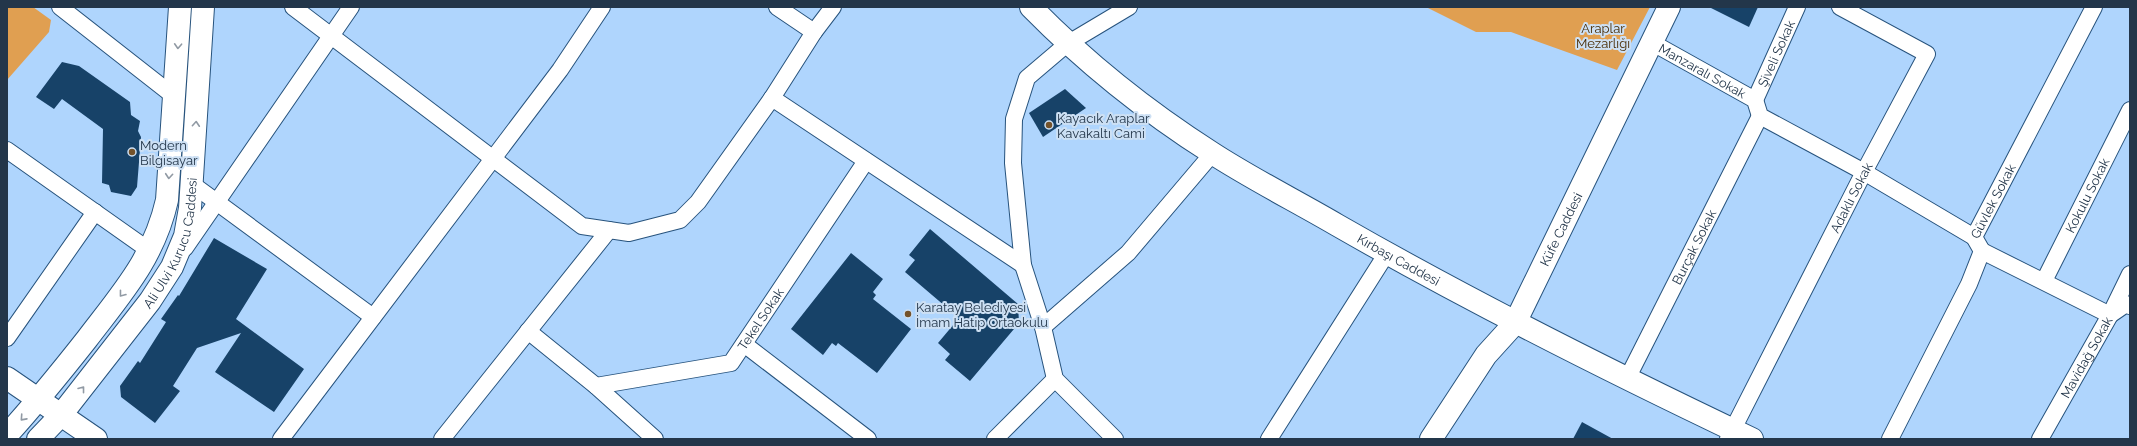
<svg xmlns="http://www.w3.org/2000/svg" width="2137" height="446" font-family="Raleway,sans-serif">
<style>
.green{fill:#e09f51}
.building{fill:#174268}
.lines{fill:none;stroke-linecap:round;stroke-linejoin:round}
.street-casing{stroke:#27537d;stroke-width:18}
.secondary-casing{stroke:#27537d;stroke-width:24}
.street{stroke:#fff;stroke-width:16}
.secondary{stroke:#fff;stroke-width:22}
.oneway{stroke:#919aa4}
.poi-dot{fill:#74522a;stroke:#cde0f4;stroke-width:1.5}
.labels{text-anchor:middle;stroke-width:4;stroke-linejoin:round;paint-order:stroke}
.park-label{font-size:13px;fill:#482b03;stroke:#cde0f4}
.street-label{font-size:13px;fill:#23364a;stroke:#cde0f4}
.poi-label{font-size:13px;fill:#23364a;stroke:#cde0f4;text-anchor:start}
</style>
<rect width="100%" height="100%" fill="#afd5fd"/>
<g class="green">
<polygon points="7,7 33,7 51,20 49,32 7,80"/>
<polygon points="1426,7 1650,7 1617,70 1511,32 1476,32"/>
</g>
<g class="building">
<polygon points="1709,7 1758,7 1749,27"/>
<polygon points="62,62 79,66 130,102 131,115 140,121 138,131 141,137 137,187 131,196 111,192 109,185 102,183 103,129 62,99 54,109 36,97"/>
<polygon points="1065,89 1086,108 1043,137 1029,113"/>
<polygon points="930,229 1018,304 1019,323 970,381 945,360 950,354 938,343 959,318 905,272 915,260 909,255"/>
<polygon points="214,238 267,269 236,319 304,369 274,412 215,372 241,333 197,348 173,386 180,391 155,423 121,397 120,386 138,361 140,363 166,322 161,319 178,295 179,296"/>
<polygon points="851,253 883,279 873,292 876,295 873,299 911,329 877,373 838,343 836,346 832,343 823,355 791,329"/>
<polygon points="1582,422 1613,439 1573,439"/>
</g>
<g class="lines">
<defs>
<g id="street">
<polyline points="60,7 175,97"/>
<polyline points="293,7 582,226 629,233 680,220 698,202 772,98 814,32 833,7"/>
<polyline points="777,7 814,32"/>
<path id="s1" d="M1651,42L1755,100L1760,116L1864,172L1974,237"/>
<polyline points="772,98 1023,265"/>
<path id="s2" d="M1755,100L1797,7"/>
<polyline points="7,150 150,251"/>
<polyline points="192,184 373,317"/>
<polyline points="185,248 351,7"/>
<polyline points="1982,251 2110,315 2126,304 2130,306"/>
<path id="s3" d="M2044,281L2130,110"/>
<polyline points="1043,327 1128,253 1212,154"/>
<polyline points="528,331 596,386 655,439"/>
<polyline points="7,338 95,212"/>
<polyline points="744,344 868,439"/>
<path id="s4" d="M1627,379L1760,116"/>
<path id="s5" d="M596,386L731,363L866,161"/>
<polyline points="281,439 560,70 602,7"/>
<polyline points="442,439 609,230"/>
<polyline points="995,439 1055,379"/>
<polyline points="1115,439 1055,379 1043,327 1023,265 1013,163 1014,119 1027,78 1067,44 1129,7"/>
<polyline points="1269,439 1387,253"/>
<path id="s6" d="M1728,439L1864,172L1927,54L1840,7"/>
<path id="s7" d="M1890,439L1969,284L1982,251L1974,237L2094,7"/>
<path id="s8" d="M2040,439L2110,315L2130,274"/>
</g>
<g id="secondary">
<path id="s9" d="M1031,7C1086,63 1146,111 1212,153C1252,179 1296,201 1337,225C1473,303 1611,372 1752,439"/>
<polyline points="7,378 96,439"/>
<path d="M7,435C35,404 61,372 87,339C122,293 154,258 167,200L180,7"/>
<path id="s10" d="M38,439L61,415L150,301L172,267L185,236L190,208L203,7"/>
<path id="s11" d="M1431,439L1486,355L1515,323L1669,7"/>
</g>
</defs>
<use href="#street" class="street-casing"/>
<use href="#secondary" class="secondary-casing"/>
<use href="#street" class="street"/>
<use href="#secondary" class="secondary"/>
</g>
<defs><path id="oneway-chevron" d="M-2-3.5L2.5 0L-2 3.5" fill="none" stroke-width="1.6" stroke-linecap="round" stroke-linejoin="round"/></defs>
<g class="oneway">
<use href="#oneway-chevron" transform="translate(178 46) rotate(93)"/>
<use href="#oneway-chevron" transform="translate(196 124) rotate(-86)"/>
<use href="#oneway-chevron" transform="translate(169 176) rotate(95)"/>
<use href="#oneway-chevron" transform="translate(122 294) rotate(128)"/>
<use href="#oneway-chevron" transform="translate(82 389) rotate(-52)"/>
<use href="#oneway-chevron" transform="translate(23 418) rotate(132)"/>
</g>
<g class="poi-dot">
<circle cx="1049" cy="125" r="4"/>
<circle cx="132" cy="152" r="4"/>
<circle cx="908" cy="314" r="4"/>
</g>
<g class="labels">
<g class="park-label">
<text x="1603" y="33">Araplar<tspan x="1603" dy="15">Mezarlığı</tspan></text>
</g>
<g class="street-label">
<text dy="5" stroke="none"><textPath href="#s2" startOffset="51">Şiveli Sokak</textPath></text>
<text dy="5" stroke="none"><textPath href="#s1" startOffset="59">Manzaralı Sokak</textPath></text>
<text dy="5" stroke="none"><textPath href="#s3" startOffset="96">Kokulu Sokak</textPath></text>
<text dy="5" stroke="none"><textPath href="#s6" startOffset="271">Adaklı Sokak</textPath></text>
<text dy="5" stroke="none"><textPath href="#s7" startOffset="266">Güvlek Sokak</textPath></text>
<text dy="5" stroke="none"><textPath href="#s11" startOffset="248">Küfe Caddesi</textPath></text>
<text dy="5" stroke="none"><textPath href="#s10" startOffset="241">Ali Ulvi Kurucu Caddesi</textPath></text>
<text dy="5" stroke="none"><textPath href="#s4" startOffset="148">Burçak Sokak</textPath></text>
<text dy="5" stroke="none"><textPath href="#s9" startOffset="448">Kırbaşı Caddesi</textPath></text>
<text dy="5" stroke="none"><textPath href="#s5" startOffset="190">Tekel Sokak</textPath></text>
<text dy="5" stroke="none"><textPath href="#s8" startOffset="94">Mavidağ Sokak</textPath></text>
</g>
<g class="poi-label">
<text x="1057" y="123">Kayacık Araplar<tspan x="1057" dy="15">Kavakaltı Cami</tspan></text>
<text x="140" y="150">Modern<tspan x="140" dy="15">Bilgisayar</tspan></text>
<text x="916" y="312">Karatay Belediyesi<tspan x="916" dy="15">İmam Hatip Ortaokulu</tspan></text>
</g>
</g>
<rect width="2137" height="446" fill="none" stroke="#23364a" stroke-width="16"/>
</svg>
